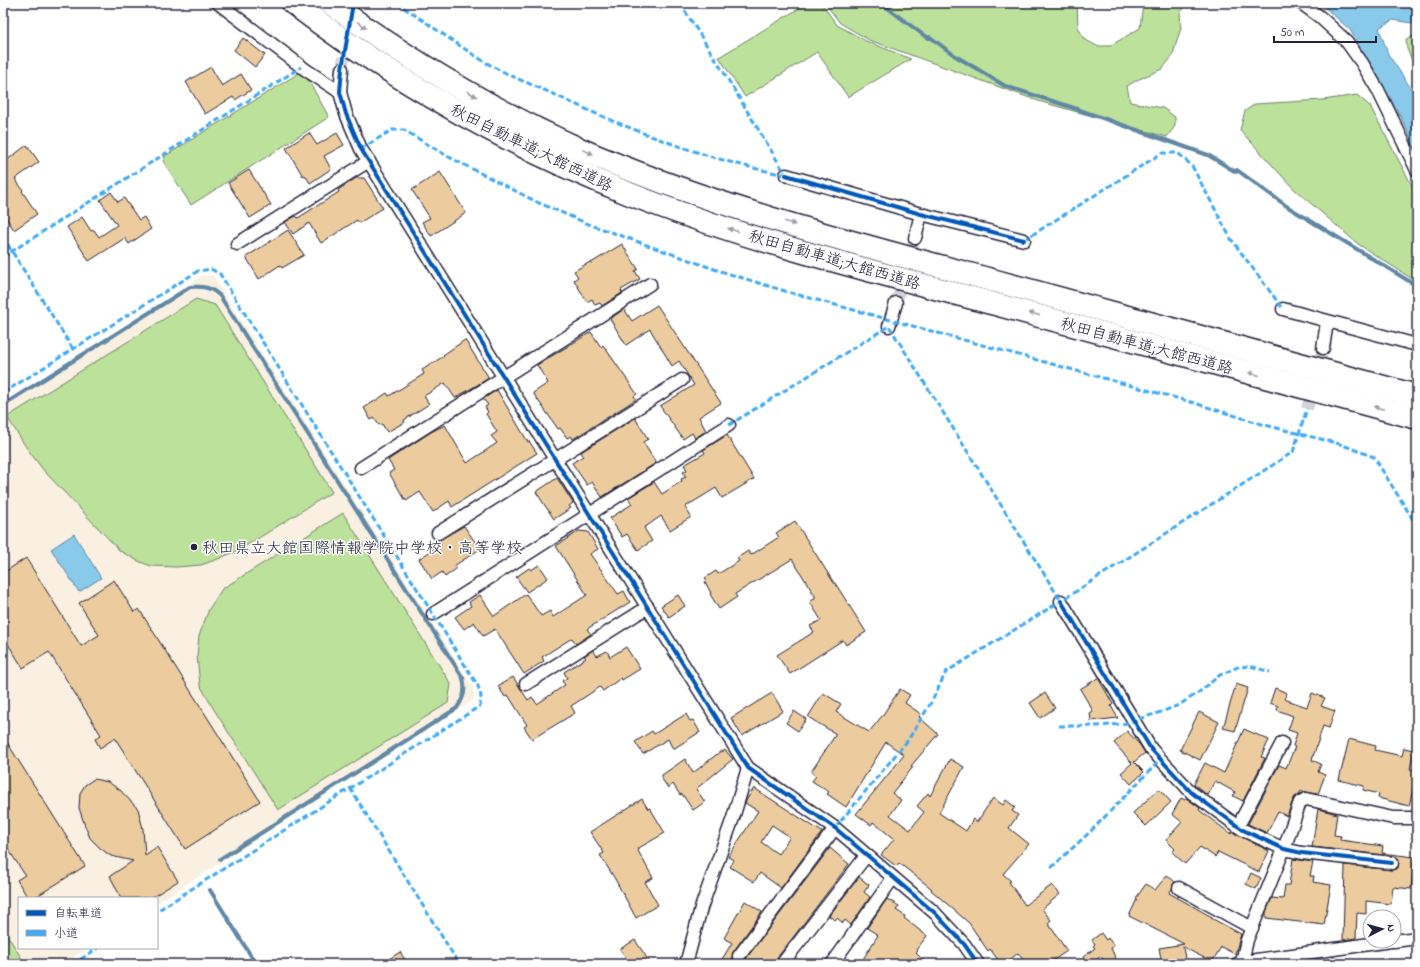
<svg xmlns="http://www.w3.org/2000/svg" width="1420" height="967" font-family="'Indie Flower','Klee One',sans-serif">
<style>
.built{fill:#f9f0e2}
.green{fill:#bce19b;stroke:#6f826b}
.water{fill:#89caea;stroke:#6087a4}
.lines{fill:none;stroke-linecap:round;stroke-linejoin:round}
.stream{stroke:#6087a4;stroke-width:4}
.building{fill:#eccc9e;stroke:#22223b;fill-rule:evenodd}
.street-tunnel{stroke:#d3d3d8;stroke-width:12;stroke-dasharray:12 6;stroke-linecap:butt}
.street-casing{stroke:#22223b;stroke-width:15}
.highway-casing{stroke:#22223b;stroke-width:25}
.street{stroke:#fff;stroke-width:12}
.highway{stroke:#fff;stroke-width:22}
.quiet{stroke:#3fa9f5;stroke-width:3;stroke-dasharray:6 3;stroke-linecap:butt}
.cycleway-casing{stroke:#fff;stroke-width:6}
.cycleway{stroke:#0057b8;stroke-width:4}
.oneway{fill:#9c9ca7}
.poi-dot{fill:#22223b;stroke:#fff;stroke-width:1.5}
.labels{text-anchor:middle;stroke-width:3;stroke-linejoin:round;paint-order:stroke}
.street-label{font-size:16px;fill:#22223b;stroke:#fff}
.poi-label{font-size:16px;fill:#22223b;stroke:#fff;text-anchor:start}
</style>
<rect width="100%" height="100%" fill="#fff"/>
<filter id="ink" filterUnits="userSpaceOnUse"><feTurbulence type="fractalNoise" baseFrequency=".025" numOctaves="2"/><feDisplacementMap in="SourceGraphic" scale="8" xChannelSelector="R" yChannelSelector="G"/><feConvolveMatrix kernelMatrix="1 2 1 2 8 2 1 2 1" color-interpolation-filters="sRGB"/></filter>
<g filter="url(#ink)">
<polygon class="built" points="202,276 213,276 473,687 474,700 157,903 157,898 19,898 19,948 88,948 63,964 3,964 3,407"/>
<g class="green">
<polygon points="808,3 821,3 837,25 866,41 911,59 848,97 817,52 745,97 719,57"/>
<polygon points="825,3 1077,3 1078,27 1084,39 1097,46 1110,46 1140,28 1143,3 1188,3 1180,13 1181,28 1172,57 1162,69 1137,80 1127,86 1130,102 1163,108 1175,117 1175,126 1167,137 1038,101 869,40 840,23"/>
<polygon points="1417,35 1417,72 1407,49 1406,39"/>
<polygon points="299,73 306,76 329,117 191,205 163,161 165,156"/>
<polygon points="1357,95 1370,106 1417,195 1417,282 1358,244 1293,188 1240,130 1245,111 1255,104 1323,100"/>
<polygon points="196,299 215,305 332,492 241,549 218,559 201,565 176,567 151,566 138,561 120,551 45,472 28,450 7,417"/>
<polygon points="343,513 451,684 448,703 278,810 213,708 200,685 197,656 199,636 209,609 222,589"/>
<polygon points="3,928 25,964 3,964"/>
</g>
<g class="water">
<polygon points="1320,3 1417,3 1417,24 1393,20 1379,28 1388,54 1417,97 1417,151 1400,115 1350,30"/>
<polygon points="74,534 101,578 79,592 51,549"/>
</g>
<g class="lines">
<g class="stream">
<polyline points="881,3 922,34 929,38 930,37 954,55 1005,86 1071,107 1208,155 1236,172 1237,170 1288,207 1417,286"/>
<path d="M3,405L190,287C203,286 211,287 220,296L463,678C466,691 464,697 457,708L220,859"/>
<polyline points="210,890 256,964"/>
</g>
</g>
<g class="building">
<polygon points="243,38 265,55 255,67 234,50"/>
<polygon points="211,67 222,86 241,74 251,90 235,100 233,97 205,114 186,82"/>
<polygon points="309,133 317,145 337,133 344,145 324,156 331,169 310,183 305,175 303,176 286,148"/>
<polygon points="27,145 39,162 15,179 23,190 22,191 37,214 14,230 3,213 3,163"/>
<polygon points="249,170 271,205 250,218 228,183"/>
<polygon points="440,172 466,213 431,236 422,222 430,218 412,190"/>
<polygon points="356,178 364,178 383,208 359,223 357,220 321,243 309,223 293,234 285,222 296,216 298,218 339,192 338,190"/>
<polygon points="111,192 118,202 124,198 139,220 144,217 151,229 129,244 125,238 89,261 67,227 82,217 91,231 94,230 99,237 117,225 100,200"/>
<polygon points="288,230 304,255 282,268 280,265 259,279 246,257"/>
<polygon points="622,244 638,269 635,271 640,279 621,290 622,293 602,306 600,303 595,305 592,299 587,302 574,280 578,277 574,271 590,262 591,263"/>
<polygon points="657,305 721,403 699,417 706,431 695,438 692,433 683,439 660,406 694,385 679,361 672,366 650,329 626,345 610,319 624,309 632,321"/>
<polygon points="591,332 601,347 603,345 637,394 634,396 636,399 627,405 573,439 571,436 567,438 560,428 558,429 533,393 548,383 537,365"/>
<polygon points="465,340 489,378 455,398 445,383 424,396 429,404 404,420 405,422 387,432 382,424 379,425 374,418 371,420 364,408 387,393 389,396 424,374 422,370 444,356 443,355"/>
<polygon points="497,390 528,442 529,441 537,453 452,507 449,501 433,512 420,492 406,501 389,473 394,470 388,460 431,432 445,425 467,463 497,443 491,436 497,432 486,414 488,412 485,407 488,405 483,399"/>
<polygon points="635,418 648,439 643,442 656,463 602,497 592,482 587,485 572,463 583,456 581,452"/>
<polygon points="727,435 754,479 722,498 716,488 685,507 691,517 670,530 661,516 644,528 652,541 638,550 627,534 622,537 610,518 632,504 628,498 654,482 662,494 682,481 681,479 686,477 683,472 687,470 684,465 705,453 703,450"/>
<polygon points="557,478 573,503 569,506 571,508 554,519 536,492"/>
<polygon points="795,521 834,583 835,583 866,632 846,645 843,640 790,674 777,655 814,632 810,626 821,620 810,602 815,598 815,596 792,559 735,594 737,597 719,609 710,594 711,593 705,582 707,580 705,578 716,571 718,574 739,561 737,558 748,551 751,555 779,537 776,533"/>
<polygon points="464,526 480,549 454,566 456,569 445,577 442,572 432,579 419,559 441,544 439,540"/>
<polygon points="579,531 588,532 598,549 590,554 618,594 624,591 630,602 587,629 591,634 576,644 572,638 542,657 544,661 524,674 495,629 483,636 474,622 464,629 455,617 471,606 469,602 480,595 494,616 526,594 541,616 550,611 553,617 587,595 556,546"/>
<polygon points="26,558 81,646 99,635 79,603 114,580 134,612 139,609 260,801 185,849 115,738 100,748 95,739 101,735 49,652 23,668 3,636 3,573"/>
<polygon points="539,565 548,578 527,592 516,577 529,568 531,570"/>
<polygon points="678,595 685,606 669,617 661,606"/>
<polygon points="626,647 640,669 622,680 621,678 603,691 600,687 571,706 575,713 532,739 524,727 527,725 508,695 505,697 498,686 513,677 528,700 532,697 537,704 565,685 562,681 567,678 564,672 586,658 584,656 593,650 597,656 607,651 610,657"/>
<polygon points="1098,678 1113,704 1111,706 1118,718 1091,721 1090,713 1093,711 1080,689"/>
<polygon points="1236,684 1248,688 1235,731 1223,728"/>
<polygon points="1275,688 1287,693 1284,699 1307,707 1312,693 1325,698 1321,706 1335,711 1329,728 1323,726 1312,760 1321,764 1318,772 1325,775 1318,794 1301,791 1299,794 1293,800 1287,816 1278,812 1267,833 1248,824 1279,765 1286,768 1295,747 1293,746 1297,733 1288,730 1293,716 1277,710 1278,706 1270,703"/>
<polygon points="900,689 910,695 905,703 921,714 919,717 938,734 911,766 913,767 892,793 901,800 890,815 910,830 924,812 917,806 928,793 930,796 950,759 964,767 939,813 966,831 973,819 977,822 993,798 1003,805 1006,800 1015,807 1012,811 1018,815 1009,828 1029,844 1003,874 1011,881 1009,882 1025,905 1052,885 1060,894 1042,909 1051,920 1048,923 1067,951 1048,964 1026,964 1018,953 1005,964 1001,964 990,949 988,951 969,923 931,890 932,889 899,863 896,866 881,855 894,839 873,822 871,825 856,814 904,755 886,742 846,807 827,794 829,792 812,781 816,776 811,772 836,734 808,717 823,693 841,704 836,712 869,732 882,716"/>
<polygon points="772,693 783,711 742,736 731,718"/>
<polygon points="1045,693 1055,708 1040,718 1030,703"/>
<polygon points="794,711 806,719 798,731 786,723"/>
<polygon points="1199,712 1219,722 1200,760 1180,750"/>
<polygon points="686,714 690,721 693,720 700,732 673,749 668,739 643,754 635,742 652,731 654,734"/>
<polygon points="1244,729 1269,740 1261,757 1265,758 1243,801 1233,796 1235,792 1215,781 1207,795 1194,784 1205,763 1224,773"/>
<polygon points="1127,731 1140,745 1145,753 1134,762 1144,772 1131,784 1121,773 1132,763 1114,743"/>
<polygon points="3,736 85,866 34,898 28,898 17,880 25,875 3,841"/>
<polygon points="1349,739 1376,746 1375,750 1402,756 1404,748 1414,750 1410,769 1417,770 1417,772 1409,806 1378,798 1379,794 1363,790 1364,786 1339,780"/>
<polygon points="725,750 733,759 696,789 705,802 693,810 682,794 680,795 673,784 668,788 662,779 662,775 685,759 693,773 721,751 722,752"/>
<polygon points="94,779 108,782 120,790 138,809 143,829 145,855 157,847 178,881 151,898 121,898 110,876 133,861 111,856 100,848 90,838 85,826 79,808 80,793 85,785"/>
<path d="M754,788L822,832L781,888L760,873L754,882L730,867L734,860L728,857L758,811L745,803L747,799ZM772,825L790,837L778,854L761,842Z"/>
<polygon points="1159,789 1171,802 1146,826 1133,813"/>
<polygon points="1181,798 1185,800 1186,798 1200,808 1199,810 1231,834 1232,832 1269,851 1259,872 1218,852 1215,857 1200,847 1185,864 1172,852 1175,849 1166,840 1182,822 1172,814"/>
<polygon points="642,799 648,809 650,808 665,833 637,849 653,878 645,882 658,905 636,918 615,879 600,855 604,853 590,832"/>
<polygon points="1318,809 1337,814 1334,835 1341,836 1340,840 1383,846 1382,853 1414,857 1411,889 1393,887 1391,904 1366,901 1366,914 1357,913 1356,938 1343,940 1345,865 1392,870 1398,868 1399,860 1397,857 1393,856 1312,847"/>
<polygon points="830,848 849,864 791,940 776,959 775,964 719,964 732,943 724,938 745,901 762,912 733,952 732,959 738,963 745,960"/>
<polygon points="1293,859 1313,862 1310,876 1314,876 1313,882 1331,885 1324,925 1266,918 1266,912 1272,898 1283,899 1285,885 1289,885"/>
<polygon points="1251,873 1261,878 1256,889 1246,884"/>
<polygon points="1167,875 1175,882 1173,884 1172,889 1169,893 1212,917 1211,918 1241,934 1235,954 1221,947 1212,962 1183,947 1186,964 1162,964 1159,948 1184,944 1129,916 1137,899 1136,898 1146,884 1155,890"/>
<polygon points="859,877 869,885 864,892 870,897 851,925 845,920 843,923 837,918 835,920 829,916"/>
<polygon points="887,899 899,906 896,910 905,916 904,918 927,936 916,950 918,951 916,953 927,964 860,964 878,935 867,928"/>
<polygon points="1101,933 1106,940 1108,938 1114,946 1111,948 1118,964 1106,964 1101,956 1091,964 1088,964 1083,957 1095,948 1093,946 1095,944 1092,940"/>
<polygon points="635,940 651,964 630,964 620,949"/>
<polygon points="400,952 408,964 381,964"/>
</g>
<g class="lines">
<g class="street-tunnel">
<polyline points="342,69 347,39"/>
<polyline points="896,303 915,238"/>
<polyline points="1307,409 1323,348"/>
</g>
<defs>
<g id="street">
<polyline points="218,3 306,70 340,92"/>
<polyline points="1301,3 1320,17 1347,42 1362,63 1378,90 1417,170"/>
<polyline points="342,69 340,92 346,114 361,149 748,768 835,828 935,913 964,944 978,964"/>
<polyline points="786,175 921,214 1024,240"/>
<polyline points="915,238 921,214"/>
<polyline points="237,244 369,161"/>
<polyline points="1283,309 1417,345"/>
<polyline points="889,326 896,303"/>
<polyline points="1323,348 1327,322"/>
<polyline points="361,468 650,284"/>
<polyline points="438,533 682,380"/>
<polyline points="1061,601 1151,749 1192,793 1243,830 1284,849 1302,853 1392,863"/>
<polyline points="433,614 729,425"/>
<polyline points="526,684 648,607"/>
<polyline points="1238,826 1282,743"/>
<polyline points="1179,888 1252,928"/>
<polyline points="1394,941 1417,938"/>
<polyline points="739,956 835,828"/>
<polyline points="1242,962 1391,941"/>
<polyline points="686,964 701,908 733,818 748,768"/>
<polyline points="782,964 866,856"/>
<polyline points="832,964 893,878"/>
<polyline points="1237,964 1242,962 1247,940 1284,849 1300,802 1306,799 1393,818 1417,818"/>
</g>
<g id="highway">
<path d="M293,3C396,82 510,146 630,194C748,241 873,271 995,304C1136,342 1276,380 1417,418"/>
<path d="M330,3C406,58 490,109 577,148C712,207 857,244 999,282C1139,320 1278,358 1417,396"/>
</g>
</defs>
<use href="#street" class="street-casing"/>
<use href="#highway" class="highway-casing"/>
<use href="#street" class="street"/>
<use href="#highway" class="highway"/>
<g class="quiet">
<path d="M396,3C429,23 459,47 492,66C512,77 533,85 553,94C627,129 706,160 786,175"/>
<polyline points="680,3 721,68 786,175"/>
<polyline points="361,149 392,130 404,130 447,156 539,203 591,225 717,270 788,292 1191,402 1265,425 1340,444 1374,457 1417,526"/>
<polyline points="3,237 73,349"/>
<polyline points="1024,240 1162,153 1178,153 1192,166 1231,239 1283,309"/>
<polyline points="3,257 301,67"/>
<polyline points="3,393 198,271 211,269 220,274 478,686 481,696 480,706 157,911"/>
<polyline points="729,425 889,326 1061,601"/>
<polyline points="1059,726 1097,726 1123,724 1161,712 1179,705 1198,693 1220,675 1238,667 1250,666 1270,672"/>
<polyline points="350,788 459,964"/>
<polyline points="835,828 908,740 932,701 946,672 1061,601 1293,452 1307,409"/>
<polyline points="1051,868 1092,830 1161,759"/>
<polyline points="73,964 98,948"/>
</g>
<defs>
<g id="cycleway">
<polyline points="353,3 342,69 340,92 346,114 361,149 748,768 835,828 935,913 964,944 978,964"/>
<polyline points="786,175 921,214 1024,240"/>
<polyline points="1061,601 1151,749 1192,793 1243,830 1284,849 1302,853 1392,863"/>
</g>
</defs>
<use href="#cycleway" class="cycleway-casing"/>
<use href="#cycleway" class="cycleway"/>
</g>
<defs><path id="oneway-solid" d="M-6-.8H1V-3.2L6.5 0L1 3.2V.8H-6Z"/></defs>
<g class="oneway">
<use href="#oneway-solid" transform="translate(362 25) rotate(35)"/>
<use href="#oneway-solid" transform="translate(472 94) rotate(29)"/>
<use href="#oneway-solid" transform="translate(588 152) rotate(22)"/>
<use href="#oneway-solid" transform="translate(790 223) rotate(17)"/>
<use href="#oneway-solid" transform="translate(733 230) rotate(-163)"/>
<use href="#oneway-solid" transform="translate(1034 314) rotate(-165)"/>
<use href="#oneway-solid" transform="translate(1254 374) rotate(-165)"/>
<use href="#oneway-solid" transform="translate(1379 408) rotate(-165)"/>
</g>
</g>
<circle class="poi-dot" cx="194" cy="547" r="4"/>
<g class="labels">
<g class="street-label">
<text transform="translate(532 147) rotate(26)" y="6">秋田自動車道;大館西道路</text>
<text transform="translate(835 259) rotate(16)" y="6">秋田自動車道;大館西道路</text>
<text transform="translate(1147 345) rotate(15)" y="6">秋田自動車道;大館西道路</text>
</g>
<g class="poi-label">
<text x="202" y="553">秋田県立大館国際情報学院中学校・高等学校</text>
</g>
</g>
<rect width="1420" height="967" fill="none" stroke="#fff" stroke-width="16"/>
<rect x="8" y="8" width="1404" height="951" fill="none" stroke="#22223b" stroke-width="1.5" filter="url(#ink)"/>
<rect x="18" y="897" width="140" height="52" fill="#ffffff" stroke="#a7a7b1"/>
<rect x="26" y="910" width="20" height="6" fill="#0057b8" stroke="#a7a7b1"/>
<text x="54" y="917" font-size="12" fill="#22223b">自転車道</text>
<rect x="26" y="930" width="20" height="6" fill="#3fa9f5" stroke="#a7a7b1"/>
<text x="54" y="937" font-size="12" fill="#22223b">小道</text>
<g transform="translate(1382 929) rotate(84)"><circle r="19" fill="#ffffff" stroke="#a7a7b1"/>
<path d="M0-3L7 15L0 10L-7 15Z" fill="#22223b"/>
<text y="-6" font-size="11" font-weight="bold" text-anchor="middle" fill="#22223b">N</text>
</g>
<path d="M1274 36v6h102v-6" fill="none" stroke="#22223b" stroke-width="2"/>
<text x="1280" y="36" font-size="12" fill="#22223b" stroke="#ffffff" stroke-width="3" paint-order="stroke">50 m</text>
</svg>
